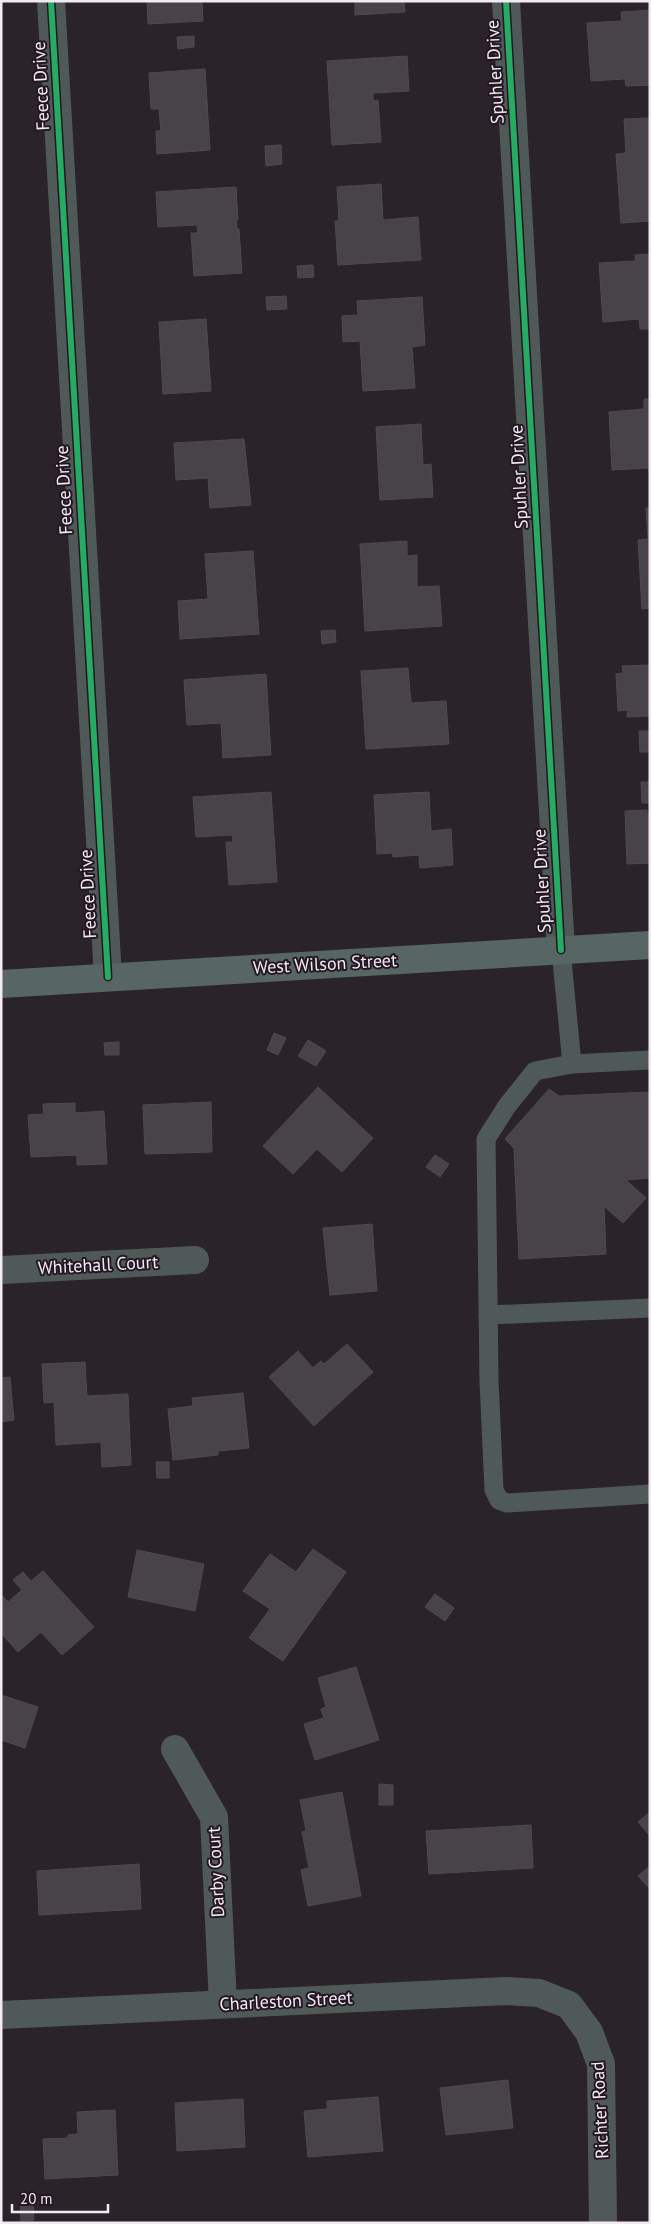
<svg xmlns="http://www.w3.org/2000/svg" width="651" height="2224" font-family="'PT Sans',sans-serif">
<style>
.building{fill:#484249;stroke:#504a50}
.lines{fill:none;stroke-linecap:round;stroke-linejoin:round}
.lane{stroke:#4f5a58;stroke-width:19}
.street{stroke:#4f5a58;stroke-width:28}
.secondary{stroke:#576563;stroke-width:28}
.cycleway-casing{stroke:#241724;stroke-width:9}
.cycleway{stroke:#26ab63;stroke-width:6}
.labels{text-anchor:middle;stroke-width:4;stroke-linejoin:round;paint-order:stroke}
.street-label{font-size:18px;fill:#f3e9f2;stroke:#241724}
</style>
<rect width="100%" height="100%" fill="#2a242a"/>
<g class="building">
<polygon points="147,1 202,1 203,21 148,24"/>
<polygon points="355,1 404,1 405,12 355,15"/>
<polygon points="650,10 650,85 626,86 625,79 591,81 587,23 622,21 621,12"/>
<polygon points="194,36 194,47 178,49 177,37"/>
<polygon points="407,56 409,91 373,93 373,101 378,100 381,142 332,145 327,61"/>
<polygon points="205,69 210,150 157,154 156,131 161,131 159,109 151,109 149,73"/>
<polygon points="650,118 650,221 621,223 616,154 626,153 624,119"/>
<polygon points="281,145 282,164 266,166 265,146"/>
<polygon points="381,184 383,220 418,217 421,260 338,265 335,221 339,221 337,187"/>
<polygon points="236,187 238,220 236,220 237,229 239,229 242,273 194,276 191,233 198,233 197,225 158,227 156,192"/>
<polygon points="650,254 650,329 640,329 639,319 603,322 599,263 636,261 635,255"/>
<polygon points="313,265 314,277 298,278 297,266"/>
<polygon points="286,296 287,309 267,310 266,297"/>
<polygon points="422,297 425,345 412,347 415,388 363,391 360,341 343,342 342,316 358,315 357,301"/>
<polygon points="206,319 211,391 163,394 159,322"/>
<polygon points="644,399 650,399 650,473 648,468 612,470 609,412 644,409"/>
<polygon points="421,424 423,465 431,464 433,497 380,500 376,427"/>
<polygon points="244,439 251,505 210,508 208,478 176,480 174,443"/>
<polygon points="646,508 650,508 650,608 642,609 638,540 648,539"/>
<polygon points="407,541 407,556 417,555 417,587 439,586 442,626 365,631 360,544"/>
<polygon points="253,551 259,634 180,639 178,601 208,599 205,554"/>
<polygon points="335,630 336,642 322,644 321,631"/>
<polygon points="650,665 650,716 627,717 628,710 618,711 616,674 623,673 622,666"/>
<polygon points="408,668 411,703 446,701 449,744 366,749 361,671"/>
<polygon points="266,674 271,755 223,758 221,723 187,725 184,680"/>
<polygon points="639,731 650,731 650,752 640,752"/>
<polygon points="641,782 650,782 650,803 642,803"/>
<polygon points="271,792 277,882 229,885 226,842 233,842 232,835 196,837 193,797"/>
<polygon points="429,792 431,831 451,829 453,865 420,868 419,855 393,857 393,853 377,854 374,795"/>
<polygon points="647,810 647,814 650,814 650,863 627,864 625,811"/>
<polygon points="274,1033 286,1038 278,1055 267,1050"/>
<polygon points="308,1040 326,1051 316,1066 298,1056"/>
<polygon points="119,1042 119,1055 105,1055 104,1043"/>
<polygon points="318,1087 373,1138 342,1172 317,1149 293,1174 263,1146"/>
<polygon points="549,1089 559,1096 650,1092 650,1178 626,1180 646,1198 623,1223 604,1206 606,1254 519,1259 514,1148 505,1139"/>
<polygon points="211,1102 212,1152 145,1154 143,1105"/>
<polygon points="75,1103 75,1113 104,1111 107,1164 77,1165 77,1155 31,1157 28,1115 44,1114 43,1104"/>
<polygon points="435,1155 449,1164 440,1177 426,1167"/>
<polygon points="372,1224 377,1291 330,1295 323,1228"/>
<polygon points="347,1344 373,1372 314,1426 269,1377 298,1351 313,1368 321,1361 324,1364"/>
<polygon points="85,1362 87,1396 128,1394 131,1465 102,1467 101,1442 56,1445 54,1402 44,1403 42,1364"/>
<polygon points="10,1377 14,1420 1,1422 1,1378"/>
<polygon points="243,1393 249,1448 218,1451 218,1455 173,1460 168,1409 193,1406 192,1398"/>
<polygon points="156,1462 169,1462 169,1478 157,1478"/>
<polygon points="313,1549 346,1572 283,1661 249,1638 270,1609 243,1591 270,1554 296,1572"/>
<polygon points="137,1550 204,1564 195,1611 128,1597"/>
<polygon points="43,1571 94,1627 62,1655 41,1632 18,1652 1,1633 1,1594 8,1602 22,1590 13,1580 23,1572 31,1581"/>
<polygon points="435,1594 454,1608 445,1621 425,1607"/>
<polygon points="356,1667 379,1740 315,1760 304,1724 324,1718 321,1709 326,1707 318,1678"/>
<polygon points="1,1695 38,1707 25,1748 1,1740"/>
<polygon points="379,1784 393,1785 393,1805 379,1805"/>
<polygon points="342,1792 361,1896 308,1906 301,1870 309,1868 302,1832 306,1831 300,1800"/>
<polygon points="650,1812 650,1836 638,1822"/>
<polygon points="531,1825 533,1868 429,1874 426,1831"/>
<polygon points="139,1864 141,1909 39,1915 37,1871"/>
<polygon points="650,1866 650,1889 638,1876"/>
<polygon points="508,2080 513,2128 446,2135 440,2088"/>
<polygon points="378,2097 383,2151 308,2157 304,2111 327,2109 327,2101"/>
<polygon points="243,2099 245,2147 177,2151 175,2103"/>
<polygon points="115,2110 118,2175 45,2179 43,2139 68,2138 68,2135 78,2134 77,2112"/>
<polygon points="20,2201 33,2201 34,2220 21,2221"/>
</g>
<g class="lines">
<g class="lane">
<polyline points="561,950 572,1064"/>
<polyline points="650,1060 572,1064 535,1071 507,1106 486,1139 489,1381 494,1490 499,1500 507,1503 650,1494"/>
<polyline points="488,1315 650,1308"/>
</g>
<g class="street">
<polyline points="51,1 108,977"/>
<polyline points="506,1 561,950"/>
<polyline points="1,1270 195,1260"/>
<polyline points="175,1749 214,1817 223,2004"/>
<polyline points="1,2015 506,1991 539,1993 569,2005 589,2032 601,2064 603,2223"/>
</g>
<polyline class="secondary" points="1,984 650,945"/>
<defs>
<g id="cycleway">
<polyline points="51,1 108,977"/>
<polyline points="506,1 561,950"/>
</g>
</defs>
<use href="#cycleway" class="cycleway-casing"/>
<use href="#cycleway" class="cycleway"/>
</g>
<g class="labels">
<g class="street-label">
<text transform="translate(495 72) rotate(-93)" y="6">Spuhler Drive</text>
<text transform="translate(41 86) rotate(-93)" y="6">Feece Drive</text>
<text transform="translate(519 477) rotate(-93)" y="6">Spuhler Drive</text>
<text transform="translate(64 490) rotate(-93)" y="6">Feece Drive</text>
<text transform="translate(542 881) rotate(-93)" y="6">Spuhler Drive</text>
<text transform="translate(88 894) rotate(-93)" y="6">Feece Drive</text>
<text transform="translate(325 964) rotate(-3)" y="6">West Wilson Street</text>
<text transform="translate(98 1265) rotate(-3)" y="6">Whitehall Court</text>
<text transform="translate(216 1872) rotate(-93)" y="6">Darby Court</text>
<text transform="translate(286 2001) rotate(-3)" y="6">Charleston Street</text>
<text transform="translate(600 2110) rotate(-93)" y="6">Richter Road</text>
</g>
</g>
<rect width="651" height="2224" fill="none" stroke="#f3e9f2" stroke-width="5"/>
<path d="M12 2204v8h96v-8" fill="none" stroke="#f3e9f2" stroke-width="2.5"/>
<text x="20" y="2204" font-size="15" fill="#f3e9f2" stroke="#241724" stroke-width="4" paint-order="stroke">20 m</text>
</svg>
